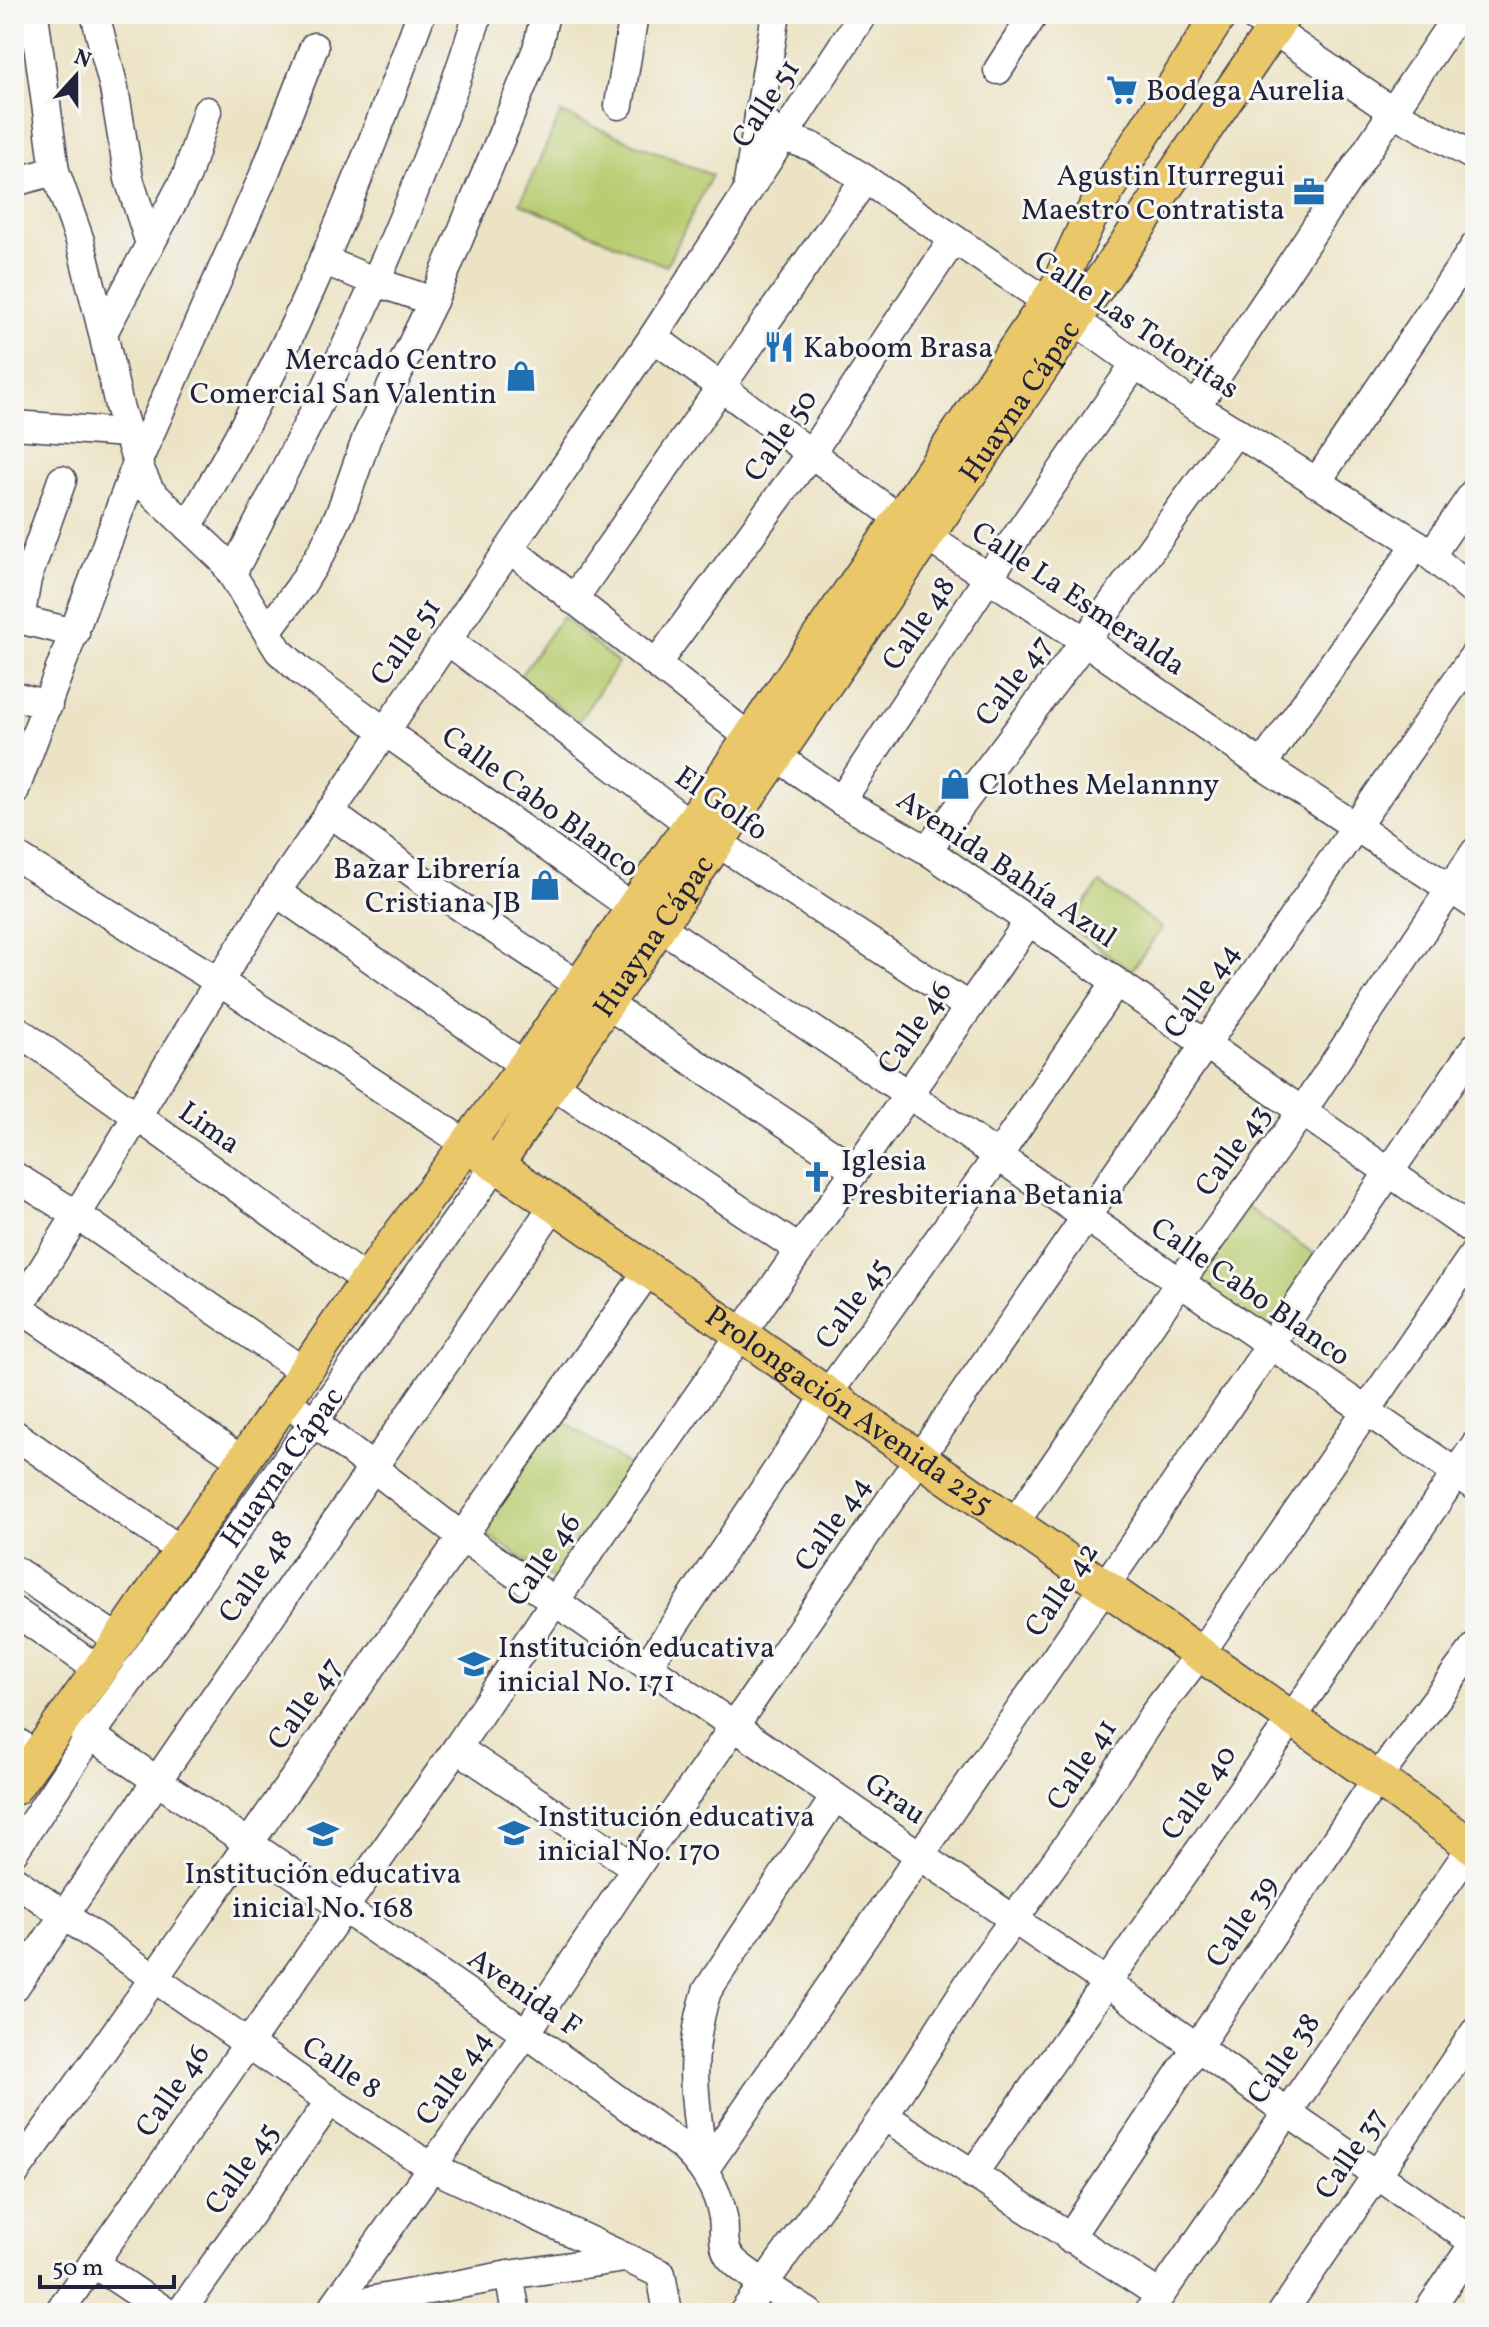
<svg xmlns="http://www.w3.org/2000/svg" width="1489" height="2327" font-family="Vollkorn,serif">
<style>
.green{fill:#b8cc70;stroke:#6d7756;stroke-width:2}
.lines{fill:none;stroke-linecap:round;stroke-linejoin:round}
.minor-casing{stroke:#403f50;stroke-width:31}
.major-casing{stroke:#403f50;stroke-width:37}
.minor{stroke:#fff;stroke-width:28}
.major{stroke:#eac769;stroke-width:34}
.labels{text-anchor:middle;stroke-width:6;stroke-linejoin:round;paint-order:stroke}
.poi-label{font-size:30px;fill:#22223b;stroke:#f6f6f2;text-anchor:start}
.street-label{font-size:30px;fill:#22223b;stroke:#f6f6f2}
</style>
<rect width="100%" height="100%" fill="#f6f6f2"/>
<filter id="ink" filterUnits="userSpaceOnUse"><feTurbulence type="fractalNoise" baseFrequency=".0125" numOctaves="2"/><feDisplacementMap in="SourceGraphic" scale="16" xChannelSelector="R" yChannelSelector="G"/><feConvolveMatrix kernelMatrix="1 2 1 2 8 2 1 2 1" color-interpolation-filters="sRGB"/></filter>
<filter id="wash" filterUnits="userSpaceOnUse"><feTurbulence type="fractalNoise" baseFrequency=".006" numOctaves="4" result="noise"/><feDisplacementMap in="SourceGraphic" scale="32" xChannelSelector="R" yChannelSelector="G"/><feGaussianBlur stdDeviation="1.8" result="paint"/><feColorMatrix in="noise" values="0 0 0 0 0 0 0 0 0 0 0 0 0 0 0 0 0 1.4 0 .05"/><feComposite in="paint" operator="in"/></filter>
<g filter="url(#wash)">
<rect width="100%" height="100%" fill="#ece3c4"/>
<g class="green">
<polygon points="561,113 712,175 666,266 520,203"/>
<polygon points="562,617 618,663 578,722 520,676"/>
<polygon points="1100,883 1162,928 1131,971 1069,926"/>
<polygon points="1243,1204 1320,1258 1268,1332 1191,1277"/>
<polygon points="559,1418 632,1468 556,1581 477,1528"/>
</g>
</g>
<g filter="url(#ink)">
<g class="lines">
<defs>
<g id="minor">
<polyline points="34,14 55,171 80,241 103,333"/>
<polyline points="95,14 114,88 129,179 150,244"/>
<polyline points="1250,14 1393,112 1475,157"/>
<polyline points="998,70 1034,14"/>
<polyline points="619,105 634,14"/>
<polyline points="207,111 187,175 103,333 119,406 137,463 150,491 223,560 279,651 302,672 634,909 908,1094 1475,1486"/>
<polyline points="759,115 770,128 784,137 813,147 865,179 1076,321 1196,407 1417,544 1475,593"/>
<polyline points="14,182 55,171"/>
<polyline points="748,183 776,14"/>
<polyline points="323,260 376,282 433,301"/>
<polyline points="653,337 900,519 1085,641 1262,765 1475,905"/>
<polyline points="1196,407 1458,14"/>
<polyline points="14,425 127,433"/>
<polyline points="1316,483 1475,246"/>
<path d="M188,527C231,451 273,375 308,295C350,203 386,109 421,14"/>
<polyline points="510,549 749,737 841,801 927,850 1475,1232"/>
<polyline points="1431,555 1475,491"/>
<path d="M232,573C254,533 274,491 295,450C367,309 431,165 478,14"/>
<polyline points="573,600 865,179"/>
<polyline points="14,618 75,633"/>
<polyline points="20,620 27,579 62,480"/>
<polyline points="268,630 300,587 323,550 341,511 367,437 433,301 502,135 537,49 545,14"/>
<polyline points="447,640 691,825 969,1007"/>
<polyline points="656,664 811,453 953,240"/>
<polyline points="14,696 48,705"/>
<polyline points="1262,765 1417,544"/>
<polyline points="14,792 137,463 266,170 314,47"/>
<polyline points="841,801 988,578 1135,364"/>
<polyline points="329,812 449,899 856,1170"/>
<polyline points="927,850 1085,641 1236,431"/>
<polyline points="14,855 218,981 468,1145"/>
<polyline points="276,892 525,1066 800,1250"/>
<polyline points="14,1028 367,1281"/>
<polyline points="14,1176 77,1215 303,1371"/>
<polyline points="18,1307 243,1461"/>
<path d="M14,1314C105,1175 185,1030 276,892L653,337L863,14"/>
<polyline points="284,1399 461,1536 919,1855 1106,1982 1287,2112 1475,2243"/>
<polyline points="14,1434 180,1550"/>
<polyline points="1013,1525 1180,1282 1301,1113 1475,852"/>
<polyline points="14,1570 119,1640"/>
<polyline points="14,1611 99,1670"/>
<polyline points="647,1666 827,1395 998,1156 1116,982"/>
<path d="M64,1717L526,2033L679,2144C701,2162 718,2189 723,2217C725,2229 722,2243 728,2254C736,2269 792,2301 809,2313"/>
<polyline points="14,1740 36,1756"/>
<polyline points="457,1748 636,1868"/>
<path id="s1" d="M14,1851L91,1735L496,1165"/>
<polyline points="14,1880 330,2101 431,2167 661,2274 668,2313"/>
<polyline points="14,1988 554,1205"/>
<polyline points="884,2116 1160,2295"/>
<polyline points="704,2170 1475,1047"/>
<path d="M704,2170C695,2101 686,2059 707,1991L835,1797"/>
<path d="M14,2174C230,1876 436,1571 648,1271"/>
<polyline points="972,2175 1291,1720 1475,1445"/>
<polyline points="1069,2238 1376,1780 1475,1647"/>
<polyline points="93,2263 168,2313"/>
<polyline points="364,2302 509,2275"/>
<polyline points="58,2313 457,1748 555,1601 1029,921"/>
<polyline points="180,2313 330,2101"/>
<polyline points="329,2313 526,2033 636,1868 1475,654"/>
<polyline points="516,2313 509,2275 625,2258"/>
<polyline points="743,2313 884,2116 974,1975 1083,1823 1154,1714 1200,1654 1475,1252"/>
<polyline points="1148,2313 1475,1842"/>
<polyline points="1282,2313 1475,2032"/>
<polyline points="1427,2313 1475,2242"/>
</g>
<g id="major">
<path id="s2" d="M478,1152L1104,1586L1475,1848"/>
<path id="s3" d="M496,1165L1284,14"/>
<polyline points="14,1788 99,1670 387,1252 525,1066 900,519 1058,286 1089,219 1220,14"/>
</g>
</defs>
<use href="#minor" class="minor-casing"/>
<use href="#major" class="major-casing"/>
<use href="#minor" class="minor"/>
<use href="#major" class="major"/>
</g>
</g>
<defs>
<symbol id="supermarket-bare" viewBox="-9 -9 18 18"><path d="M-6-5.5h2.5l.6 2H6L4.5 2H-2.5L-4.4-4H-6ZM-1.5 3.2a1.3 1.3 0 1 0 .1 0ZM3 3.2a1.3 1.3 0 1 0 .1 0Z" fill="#1f6fb2" stroke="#f6f6f2" stroke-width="2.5" paint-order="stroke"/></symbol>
<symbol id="office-bare" viewBox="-9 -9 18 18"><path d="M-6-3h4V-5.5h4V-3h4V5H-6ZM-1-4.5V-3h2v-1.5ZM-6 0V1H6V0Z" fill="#1f6fb2" stroke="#f6f6f2" stroke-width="2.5" paint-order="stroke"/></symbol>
<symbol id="restaurant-bare" viewBox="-9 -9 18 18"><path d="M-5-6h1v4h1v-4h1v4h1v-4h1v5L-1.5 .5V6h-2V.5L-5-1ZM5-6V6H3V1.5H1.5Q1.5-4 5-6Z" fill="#1f6fb2" stroke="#f6f6f2" stroke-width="2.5" paint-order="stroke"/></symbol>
<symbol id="shop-bare" viewBox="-9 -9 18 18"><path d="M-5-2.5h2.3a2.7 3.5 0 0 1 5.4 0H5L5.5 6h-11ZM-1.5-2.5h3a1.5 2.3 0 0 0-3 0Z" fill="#1f6fb2" stroke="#f6f6f2" stroke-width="2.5" paint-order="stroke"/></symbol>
<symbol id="church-bare" viewBox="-9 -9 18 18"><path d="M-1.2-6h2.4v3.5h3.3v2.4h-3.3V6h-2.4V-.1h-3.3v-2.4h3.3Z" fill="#1f6fb2" stroke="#f6f6f2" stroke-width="2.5" paint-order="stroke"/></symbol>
<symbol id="school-bare" viewBox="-9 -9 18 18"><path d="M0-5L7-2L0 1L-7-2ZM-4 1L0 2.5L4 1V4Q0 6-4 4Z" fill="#1f6fb2" stroke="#f6f6f2" stroke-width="2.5" paint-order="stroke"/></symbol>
</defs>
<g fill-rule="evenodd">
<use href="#supermarket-bare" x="1100" y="68" width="44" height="44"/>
<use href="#office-bare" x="1287" y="170" width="44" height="44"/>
<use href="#restaurant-bare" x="757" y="325" width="44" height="44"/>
<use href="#shop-bare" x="499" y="354" width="44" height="44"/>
<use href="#shop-bare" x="933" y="762" width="44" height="44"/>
<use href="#shop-bare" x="523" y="863" width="44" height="44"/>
<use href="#church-bare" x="795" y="1155" width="44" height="44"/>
<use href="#school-bare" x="452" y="1642" width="44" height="44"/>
<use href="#school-bare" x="492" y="1811" width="44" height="44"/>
<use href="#school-bare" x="301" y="1812" width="44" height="44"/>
</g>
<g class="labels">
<g class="poi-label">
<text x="1146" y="100">Bodega Aurelia</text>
<text x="1285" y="185" text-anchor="end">Agustin Iturregui<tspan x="1285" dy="34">Maestro Contratista</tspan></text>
<text x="803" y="357">Kaboom Brasa</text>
<text x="497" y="369" text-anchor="end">Mercado Centro<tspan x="497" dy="34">Comercial San Valentin</tspan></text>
<text x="979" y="794">Clothes Melannny</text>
<text x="521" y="878" text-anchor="end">Bazar Librería<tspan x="521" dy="34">Cristiana JB</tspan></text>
<text x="841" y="1170">Iglesia<tspan x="841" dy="34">Presbiteriana Betania</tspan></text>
<text x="498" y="1657">Institución educativa<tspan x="498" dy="34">inicial No. 171</tspan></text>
<text x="538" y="1826">Institución educativa<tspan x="538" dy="34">inicial No. 170</tspan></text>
<text x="323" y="1883" text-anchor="middle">Institución educativa<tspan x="323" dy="34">inicial No. 168</tspan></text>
</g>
<g class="street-label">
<text transform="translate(765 103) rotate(-57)" y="10">Calle 51</text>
<text transform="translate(1137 324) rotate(34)" y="10">Calle Las Totoritas</text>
<text dy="10" stroke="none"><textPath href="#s3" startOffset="926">Huayna Cápac</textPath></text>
<text transform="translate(780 435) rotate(-55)" y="10">Calle 50</text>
<text transform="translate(1079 598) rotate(34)" y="10">Calle La Esmeralda</text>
<text transform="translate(918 623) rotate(-56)" y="10">Calle 48</text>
<text transform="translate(405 641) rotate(-55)" y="10">Calle 51</text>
<text transform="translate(1013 680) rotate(-53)" y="10">Calle 47</text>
<text transform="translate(541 801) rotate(36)" y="10">Calle Cabo Blanco</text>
<text transform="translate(722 803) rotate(35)" y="10">El Golfo</text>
<text transform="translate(1007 868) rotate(34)" y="10">Avenida Bahía Azul</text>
<text dy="10" stroke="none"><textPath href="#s3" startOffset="278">Huayna Cápac</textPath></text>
<text transform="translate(1201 990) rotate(-55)" y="10">Calle 44</text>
<text transform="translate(914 1027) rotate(-55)" y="10">Calle 46</text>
<text transform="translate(210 1127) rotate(35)" y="10">Lima</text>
<text transform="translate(1232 1150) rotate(-54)" y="10">Calle 43</text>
<text transform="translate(1251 1291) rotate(35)" y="10">Calle Cabo Blanco</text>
<text transform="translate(852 1303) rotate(-54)" y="10">Calle 45</text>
<text dy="10" stroke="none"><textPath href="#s2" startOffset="452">Prolongación Avenida 225</textPath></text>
<text dy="10" stroke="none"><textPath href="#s1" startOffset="468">Huayna Cápac</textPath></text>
<text transform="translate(832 1523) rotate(-55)" y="10">Calle 44</text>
<text transform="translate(543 1559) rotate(-55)" y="10">Calle 46</text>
<text transform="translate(255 1576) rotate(-55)" y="10">Calle 48</text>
<text transform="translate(1061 1589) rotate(-56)" y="10">Calle 42</text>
<text transform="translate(304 1703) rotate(-55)" y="10">Calle 47</text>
<text transform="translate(1081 1764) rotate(-57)" y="10">Calle 41</text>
<text transform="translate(1198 1792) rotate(-55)" y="10">Calle 40</text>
<text transform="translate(896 1798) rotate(35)" y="10">Grau</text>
<text transform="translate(1241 1921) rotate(-56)" y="10">Calle 39</text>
<text transform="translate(525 1992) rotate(35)" y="10">Avenida F</text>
<text transform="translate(1283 2058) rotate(-55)" y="10">Calle 38</text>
<text transform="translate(342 2067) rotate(34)" y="10">Calle 8</text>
<text transform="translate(453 2077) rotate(-55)" y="10">Calle 44</text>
<text transform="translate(172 2090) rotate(-55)" y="10">Calle 46</text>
<text transform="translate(1350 2153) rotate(-56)" y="10">Calle 37</text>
<text transform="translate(241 2168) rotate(-55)" y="10">Calle 45</text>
</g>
</g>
<rect width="1489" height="2327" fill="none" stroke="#f6f6f2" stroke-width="48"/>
<g transform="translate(76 76) rotate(21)" stroke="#f6f6f2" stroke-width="6" paint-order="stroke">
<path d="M0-6L14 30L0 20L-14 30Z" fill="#22223b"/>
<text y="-12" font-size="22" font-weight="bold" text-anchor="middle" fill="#22223b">N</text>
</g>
<path d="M40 2275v12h134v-12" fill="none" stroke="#22223b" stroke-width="4"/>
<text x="52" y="2275" font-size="24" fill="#22223b" stroke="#f6f6f2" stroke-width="6" paint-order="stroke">50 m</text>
</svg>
